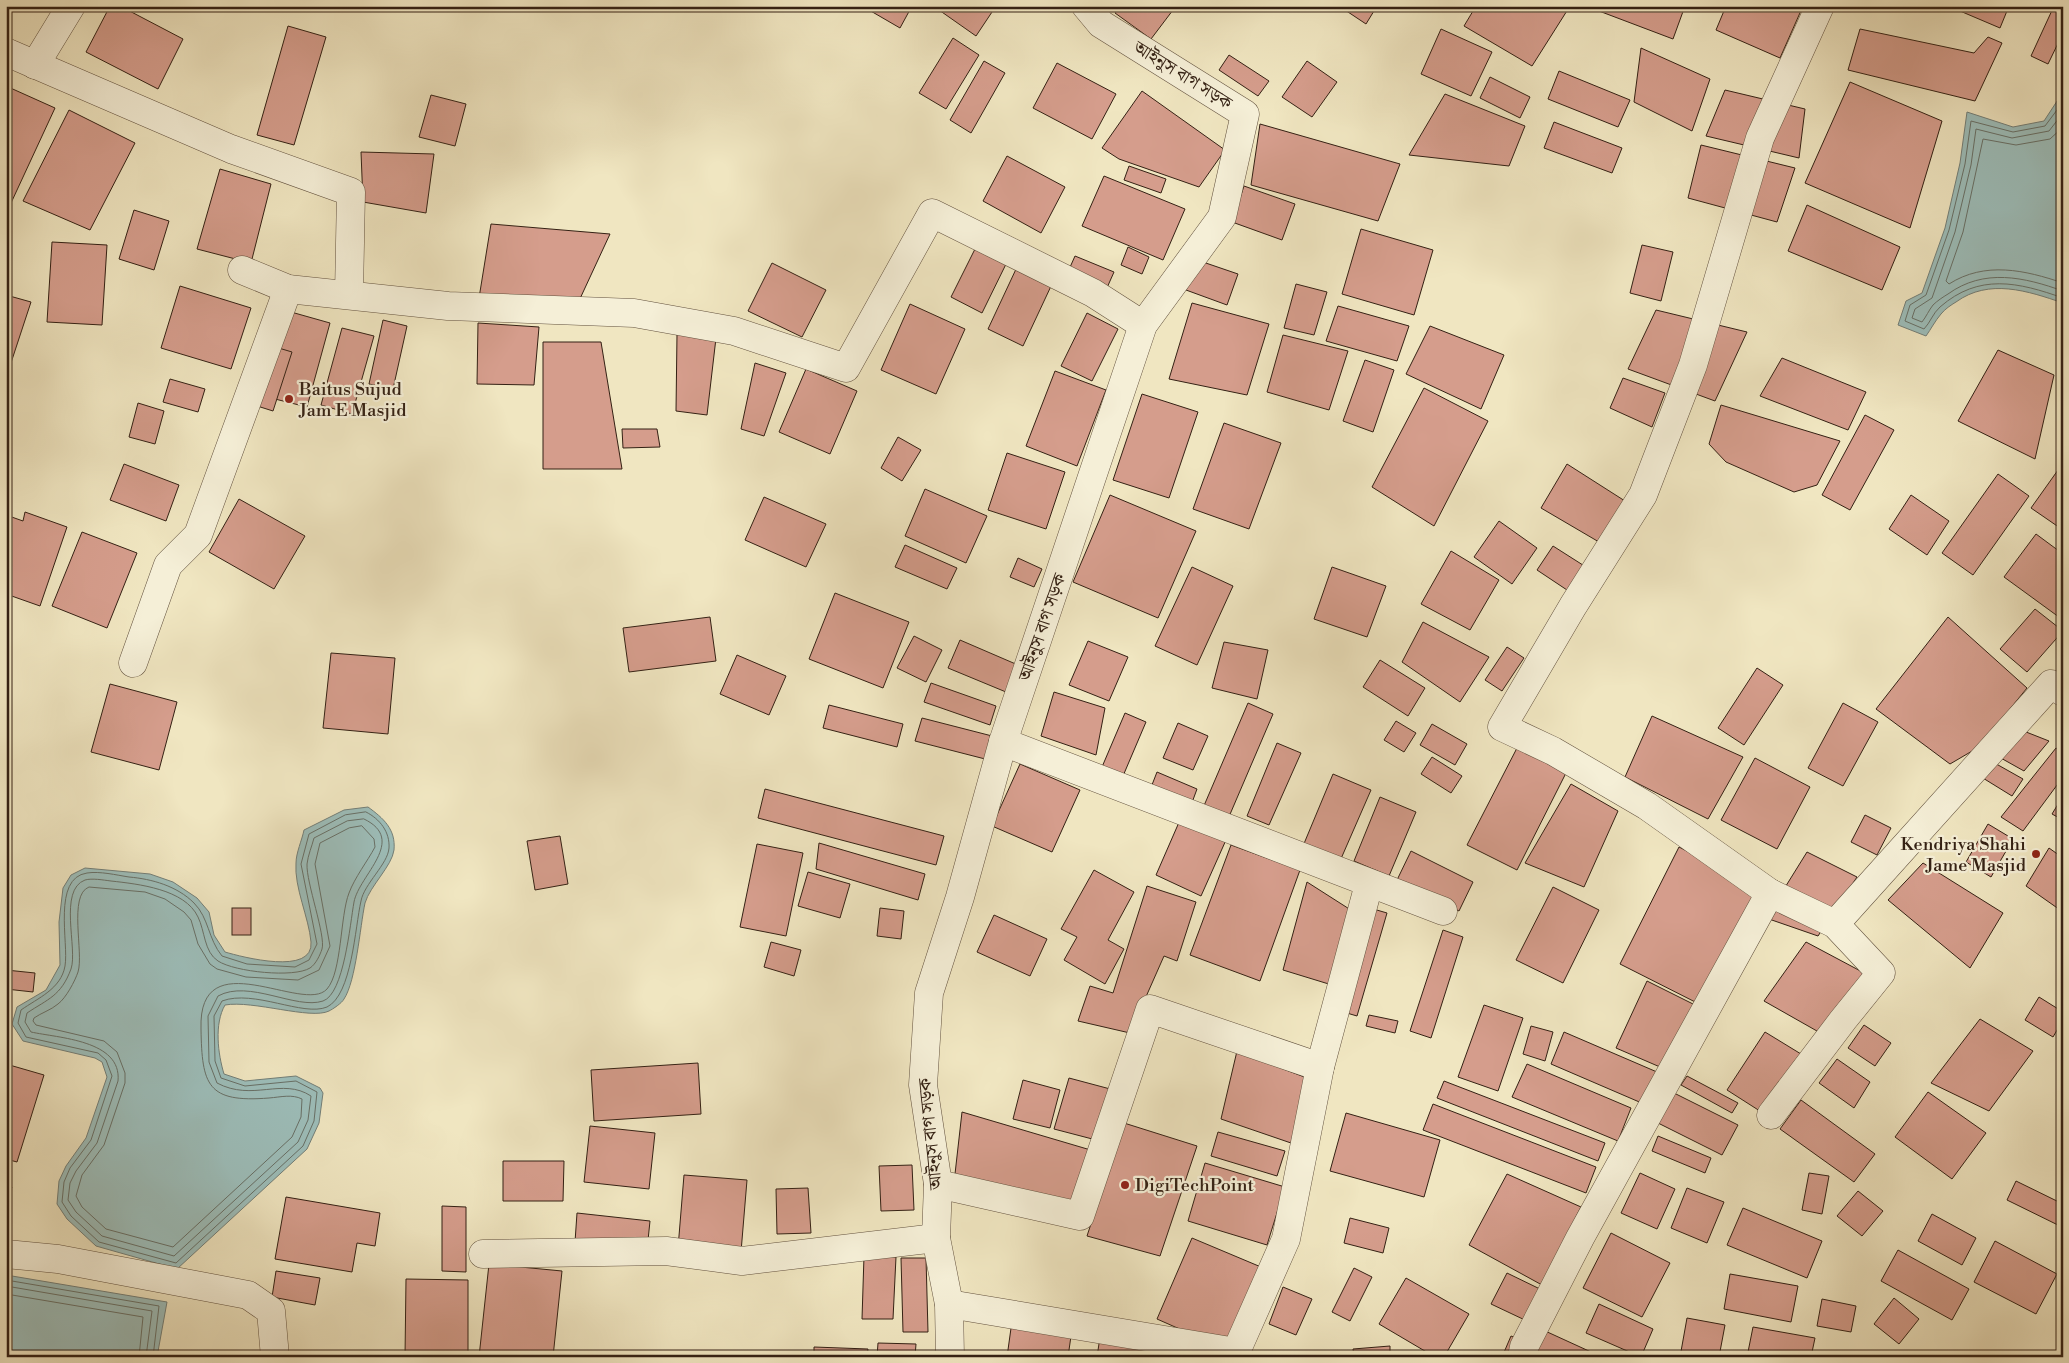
<svg xmlns="http://www.w3.org/2000/svg" width="2069" height="1363" font-family="'Libre Bodoni','Noto Serif Bengali',serif">
<style>
.water{fill:#9dbeba;stroke:#737f78}
.lines{fill:none;stroke-linecap:round;stroke-linejoin:round}
.shore{stroke:#687067;stroke-width:1}
.building{fill:#d59d8c;stroke:#342114}
.street-casing{stroke:#63523f;stroke-width:29}
.street{stroke:#f5efd7;stroke-width:28}
.poi-dot{fill:#8f2418;stroke:#f5efd7;stroke-width:2}
.labels{text-anchor:middle;stroke-width:4.5;stroke-linejoin:round;paint-order:stroke}
.street-label{font-size:18px;fill:#342114;stroke:#f5efd7}
.poi-label{font-size:18px;fill:#342114;stroke:#f5efd7;text-anchor:start}
</style>
<rect width="100%" height="100%" fill="#f0e6c1"/>
<filter id="stains"><feTurbulence type="fractalNoise" baseFrequency=".004" numOctaves="4"/><feColorMatrix values="0 0 0 0 .2 0 0 0 0 .09 0 0 0 0 .02 0 0 0 .5 -.17"/></filter>
<radialGradient id="worn" r=".72"><stop offset=".6" stop-color="#630" stop-opacity="0"/><stop offset="1" stop-color="#630" stop-opacity=".3"/></radialGradient>
<g class="water">
<path d="M2063,92V303C2028,291 1989,278 1956,302C1951,305 1945,309 1941,314C1935,321 1931,329 1926,336L1898,325L1906,301L1922,293L1945,228L1960,163L1967,112L2013,127L2044,121Z"/>
<path d="M368,807C383,818 396,829 394,850C392,866 370,886 365,903C360,927 356,981 344,999C342,1003 333,1009 329,1011C311,1020 253,1000 225,1005C214,1024 218,1054 224,1074L245,1081L296,1076L320,1088L323,1093L319,1123L307,1149L177,1269L96,1246L67,1219L57,1204L59,1181L66,1166L86,1138L107,1077L102,1062L95,1058L23,1041L12,1024L17,1007L46,990L60,965L59,922L63,888L71,875L85,868L150,874L173,882L197,898L209,912L214,935L225,952C242,957 314,976 311,942C309,918 294,887 296,863C296,853 302,840 304,830L344,810Z"/>
<polygon points="6,1275 167,1302 157,1357 6,1357"/>
</g>
<g class="lines">
<g class="shore">
<path d="M2063,102L2045,126L2013,132L1971,121L1965,164L1949,230L1926,295L1910,305L1905,321L1924,329C1930,323 1933,313 1940,307C1979,273 2018,282 2063,298"/>
<path d="M2063,113L2049,131L2012,138L1976,129L1971,165L1955,232L1932,298L1915,309L1912,318L1922,322C1926,317 1929,310 1933,305C1937,301 1943,297 1948,294C1984,268 2024,277 2063,291"/>
<path d="M2063,127L2050,139L2016,145L1983,139L1963,232L1946,281L1949,284C1985,261 2025,270 2063,283"/>
<path d="M366,812C380,819 390,832 389,848C388,864 364,884 361,901C355,927 352,995 327,1007C303,1017 254,989 222,1001L214,1016L215,1061L221,1078L245,1086L296,1081L317,1092L314,1121L303,1146L176,1263L99,1242L71,1216L62,1202L64,1182L70,1168L91,1140L112,1076L106,1060L98,1053L26,1037L18,1023L21,1010C38,998 61,989 65,966C69,943 52,878 87,873C100,871 116,875 129,877C152,879 177,886 194,903C209,918 208,939 222,956L247,964L295,967L309,960L317,944L301,864L309,834L345,815Z"/>
<path d="M364,819C408,840 359,875 354,902C350,924 344,994 323,1001C296,1010 249,979 218,996L208,1016L209,1062L217,1083C253,1102 282,1077 311,1096L308,1120L298,1142L174,1256L102,1236L76,1212L68,1200L70,1183L76,1171L97,1143L118,1081C122,1040 58,1038 31,1032L25,1022L27,1013C48,999 61,996 71,969C78,949 58,890 85,880C92,878 103,880 111,881C138,884 185,889 198,917C205,931 204,952 218,961C235,972 294,978 310,968C316,964 320,955 322,949C326,936 306,882 307,864C308,855 312,846 314,838L347,821Z"/>
<path d="M362,826L374,839L375,847C367,862 355,877 349,893C340,916 342,972 327,989C304,1015 198,939 201,1029C202,1085 207,1103 269,1098C281,1097 292,1094 302,1099L301,1117L292,1137L173,1247L106,1229L82,1207L76,1196L82,1175L104,1145L125,1083V1073L117,1052L104,1041L36,1025L33,1021L34,1018C41,1013 51,1010 58,1004C66,998 75,981 78,972C84,953 68,895 89,887L145,892L165,899L184,912L191,920L198,944L210,964L217,969L246,977L298,980L319,970L330,946L315,864L320,843L349,828Z"/>
<polyline points="6,1280 159,1306 153,1357"/>
<polyline points="6,1286 152,1311 146,1357"/>
<polyline points="6,1294 143,1317 139,1357"/>
</g>
</g>
<g class="building">
<polygon points="110,6 120,6 183,39 158,89 86,52"/>
<polygon points="871,6 912,6 900,28 869,10"/>
<polygon points="942,6 996,6 976,36 939,10"/>
<polygon points="1120,6 1176,6 1151,39 1115,13"/>
<polygon points="1339,6 1377,6 1366,24"/>
<polygon points="1476,6 1570,6 1532,66 1464,26"/>
<polygon points="1601,6 1685,6 1673,39 1599,11"/>
<polygon points="1726,6 1803,6 1780,58 1716,30"/>
<polygon points="1962,6 2009,6 2000,28 1960,11"/>
<polygon points="2054,6 2063,6 2063,33 2048,64 2031,56"/>
<polygon points="288,26 326,37 294,145 257,135"/>
<polygon points="1441,29 1492,52 1471,96 1421,74"/>
<polygon points="1860,29 1974,53 1988,37 2002,43 1975,101 1848,70"/>
<polygon points="953,38 979,55 946,109 919,93"/>
<polygon points="1641,48 1710,79 1692,131 1634,102"/>
<polygon points="1229,55 1269,81 1258,96 1219,70"/>
<polygon points="984,61 1005,73 971,133 950,120"/>
<polygon points="1307,61 1337,82 1312,117 1282,97"/>
<polygon points="1057,63 1116,94 1092,139 1033,108"/>
<polygon points="1559,71 1630,100 1618,127 1548,99"/>
<polygon points="1490,77 1530,97 1520,118 1480,98"/>
<polygon points="1850,82 1942,121 1910,228 1805,183"/>
<polygon points="6,86 55,108 11,203 6,201"/>
<polygon points="1725,90 1805,109 1799,158 1706,136"/>
<polygon points="1142,91 1225,150 1199,187 1119,159 1102,148"/>
<polygon points="1445,94 1525,126 1509,166 1409,155"/>
<polygon points="431,95 466,104 455,146 419,137"/>
<polygon points="69,110 135,143 90,230 23,201"/>
<polygon points="1554,122 1622,148 1612,173 1544,148"/>
<polygon points="1260,124 1400,164 1378,221 1251,185"/>
<polygon points="1701,145 1795,168 1777,222 1688,198"/>
<polygon points="361,152 434,154 426,213 363,202"/>
<polygon points="1007,156 1065,187 1041,233 983,201"/>
<polygon points="1129,166 1166,179 1161,193 1124,180"/>
<polygon points="220,169 271,184 251,263 197,249"/>
<polygon points="1104,176 1185,209 1163,260 1082,226"/>
<polygon points="1244,186 1295,204 1282,240 1232,222"/>
<polygon points="1807,205 1900,247 1882,290 1788,251"/>
<polygon points="134,210 169,221 154,270 119,259"/>
<polygon points="491,224 610,234 578,303 479,298"/>
<polygon points="1361,229 1433,250 1414,315 1342,294"/>
<polygon points="52,242 107,245 102,325 47,322"/>
<polygon points="977,245 1008,260 982,313 951,297"/>
<polygon points="1642,245 1673,252 1661,301 1630,293"/>
<polygon points="1128,247 1149,257 1142,274 1121,265"/>
<polygon points="1075,256 1114,272 1106,290 1067,274"/>
<polygon points="1197,260 1238,274 1227,305 1186,290"/>
<polygon points="772,263 826,290 802,337 748,311"/>
<polygon points="1017,267 1052,284 1023,346 988,329"/>
<polygon points="1296,284 1327,292 1314,335 1284,328"/>
<polygon points="180,286 251,308 231,369 161,348"/>
<polygon points="6,295 31,302 6,378"/>
<polygon points="1192,303 1269,324 1247,395 1169,379"/>
<polygon points="910,304 965,329 936,394 881,370"/>
<polygon points="1338,306 1409,326 1397,361 1326,341"/>
<polygon points="1656,310 1747,332 1715,401 1628,369"/>
<polygon points="291,312 330,323 307,407 267,397"/>
<polygon points="1087,313 1118,329 1092,381 1061,366"/>
<polygon points="383,320 407,326 393,389 369,384"/>
<polygon points="478,323 539,327 534,385 477,384"/>
<polygon points="1430,326 1504,355 1481,409 1406,374"/>
<polygon points="342,328 374,336 352,414 321,405"/>
<polygon points="677,334 716,338 707,415 676,411"/>
<polygon points="1283,335 1348,351 1329,410 1267,392"/>
<polygon points="543,342 601,342 622,469 543,469"/>
<polygon points="272,346 292,352 273,411 254,405"/>
<polygon points="1998,350 2054,375 2035,459 1958,421"/>
<polygon points="1782,358 1866,392 1848,430 1760,396"/>
<polygon points="1365,360 1394,370 1373,432 1343,421"/>
<polygon points="755,363 786,373 764,436 741,429"/>
<polygon points="806,369 857,391 830,454 779,432"/>
<polygon points="1055,371 1106,390 1077,466 1026,446"/>
<polygon points="1623,378 1665,393 1652,427 1610,408"/>
<polygon points="170,379 205,389 198,412 163,402"/>
<polygon points="1424,388 1488,421 1434,526 1372,487"/>
<polygon points="1142,394 1198,412 1169,498 1113,480"/>
<polygon points="138,403 164,411 155,444 129,437"/>
<polygon points="1721,405 1840,441 1817,485 1794,492 1726,462 1709,444"/>
<polygon points="1865,415 1894,430 1850,510 1822,495"/>
<polygon points="1224,423 1281,443 1249,529 1193,509"/>
<polygon points="622,429 657,429 660,447 623,448"/>
<polygon points="898,437 921,450 902,481 881,468"/>
<polygon points="1007,453 1065,472 1046,529 988,510"/>
<polygon points="2063,463 2063,530 2031,508"/>
<polygon points="124,464 179,485 166,521 110,500"/>
<polygon points="1567,464 1625,501 1599,542 1541,508"/>
<polygon points="1998,474 2029,496 1973,575 1942,553"/>
<polygon points="925,489 987,516 966,563 905,536"/>
<polygon points="1110,495 1196,531 1158,618 1073,582"/>
<polygon points="1911,495 1949,521 1927,555 1889,529"/>
<polygon points="764,497 826,524 806,567 745,540"/>
<polygon points="239,499 305,536 274,589 209,552"/>
<polygon points="25,512 67,527 40,606 6,594 6,515 23,521"/>
<polygon points="1499,521 1537,548 1512,584 1474,557"/>
<polygon points="82,532 137,553 107,628 52,606"/>
<polygon points="2036,534 2063,554 2063,620 2004,577"/>
<polygon points="905,545 957,568 947,589 895,567"/>
<polygon points="1553,546 1586,567 1570,592 1537,570"/>
<polygon points="1451,551 1499,580 1470,630 1421,604"/>
<polygon points="1018,558 1042,569 1034,587 1010,577"/>
<polygon points="1192,567 1233,586 1197,665 1155,646"/>
<polygon points="1332,567 1386,586 1367,637 1314,619"/>
<polygon points="835,593 909,622 883,688 809,659"/>
<polygon points="2035,609 2063,631 2027,672 2000,649"/>
<polygon points="710,617 716,661 629,672 623,628"/>
<polygon points="1948,617 2027,688 1979,747 1950,764 1876,709"/>
<polygon points="1423,622 1489,657 1460,702 1402,662"/>
<polygon points="914,636 942,650 926,682 897,668"/>
<polygon points="960,640 1018,665 1006,692 948,668"/>
<polygon points="1088,641 1128,657 1109,701 1069,685"/>
<polygon points="1224,642 1268,650 1257,699 1212,688"/>
<polygon points="1507,647 1524,658 1502,691 1485,680"/>
<polygon points="331,653 395,658 388,734 323,728"/>
<polygon points="737,655 786,676 769,715 720,694"/>
<polygon points="1380,660 1425,688 1408,716 1363,687"/>
<polygon points="1757,668 1783,685 1744,745 1718,728"/>
<polygon points="931,683 996,706 990,725 924,702"/>
<polygon points="110,684 177,702 159,770 91,752"/>
<polygon points="1054,692 1105,708 1096,755 1041,736"/>
<polygon points="1248,703 1273,714 1228,819 1203,808"/>
<polygon points="1843,703 1878,722 1843,786 1808,768"/>
<polygon points="829,705 903,724 897,747 823,728"/>
<polygon points="1125,713 1146,722 1123,776 1102,767"/>
<polygon points="1652,716 1743,757 1708,819 1625,777"/>
<polygon points="922,718 996,737 989,760 915,741"/>
<polygon points="1396,721 1416,733 1404,752 1384,740"/>
<polygon points="1178,723 1208,736 1193,770 1163,758"/>
<polygon points="1432,724 1467,744 1455,765 1420,745"/>
<polygon points="2021,730 2049,741 2024,771 1999,757"/>
<polygon points="1277,743 1301,753 1269,825 1247,816"/>
<polygon points="1517,748 1566,773 1517,870 1467,845"/>
<polygon points="2056,748 2063,752 2063,777 2023,831 2001,817"/>
<polygon points="1432,757 1462,776 1451,793 1421,774"/>
<polygon points="1755,758 1810,787 1777,849 1721,820"/>
<polygon points="1991,761 2023,779 2012,796 1978,775"/>
<polygon points="1020,764 1080,790 1052,852 992,826"/>
<polygon points="1157,772 1197,789 1190,808 1150,790"/>
<polygon points="1333,774 1371,790 1340,861 1303,846"/>
<polygon points="1571,784 1618,811 1584,887 1525,863"/>
<polygon points="765,789 944,836 936,865 758,818"/>
<polygon points="2063,796 2063,820 2052,814"/>
<polygon points="1380,797 1416,812 1389,876 1354,861"/>
<polygon points="1865,815 1891,828 1877,855 1851,842"/>
<polygon points="1180,820 1226,840 1201,896 1156,875"/>
<polygon points="1988,824 2013,839 1991,877 1966,862"/>
<polygon points="560,836 568,884 535,890 527,841"/>
<polygon points="819,843 925,874 918,900 816,869"/>
<polygon points="757,844 803,853 786,936 740,927"/>
<polygon points="1231,845 1300,870 1260,981 1190,955"/>
<polygon points="1679,847 1774,895 1715,1012 1620,964"/>
<polygon points="2049,848 2063,858 2063,912 2026,886"/>
<polygon points="1411,851 1473,882 1459,911 1397,880"/>
<polygon points="1807,852 1857,877 1818,936 1766,918"/>
<polygon points="1923,863 2003,913 1970,968 1888,900"/>
<polygon points="1094,870 1134,892 1108,940 1124,949 1105,984 1064,960 1077,937 1061,929"/>
<polygon points="808,872 850,884 840,918 798,906"/>
<polygon points="1307,882 1354,912 1332,985 1283,970"/>
<polygon points="1147,886 1196,902 1177,961 1164,956 1130,1033 1078,1021 1090,986 1113,993"/>
<polygon points="1553,887 1599,910 1563,983 1516,960"/>
<rect x="232" y="908" width="19" height="27"/>
<polygon points="880,908 904,911 901,939 877,936"/>
<polygon points="1370,908 1387,913 1357,1016 1340,1011"/>
<polygon points="994,915 1047,939 1030,976 977,952"/>
<polygon points="1443,930 1463,937 1431,1038 1410,1031"/>
<polygon points="771,942 801,950 794,976 764,967"/>
<polygon points="1806,942 1868,975 1824,1035 1764,1001"/>
<polygon points="6,970 35,973 33,992 6,989"/>
<polygon points="1647,981 1701,1008 1667,1070 1616,1048"/>
<polygon points="2039,997 2063,1012 2063,1020 2053,1037 2025,1020"/>
<polygon points="1484,1005 1523,1018 1498,1091 1458,1077"/>
<polygon points="1369,1015 1398,1021 1395,1033 1366,1026"/>
<polygon points="1980,1019 2033,1051 1989,1111 1931,1083"/>
<polygon points="1864,1025 1891,1043 1875,1066 1848,1048"/>
<polygon points="1531,1026 1553,1032 1545,1061 1523,1054"/>
<polygon points="1564,1032 1657,1072 1644,1104 1551,1064"/>
<polygon points="1765,1032 1801,1054 1763,1113 1727,1090"/>
<polygon points="1237,1051 1307,1078 1291,1143 1221,1119"/>
<polygon points="1837,1059 1870,1082 1854,1108 1819,1083"/>
<polygon points="698,1063 701,1114 594,1121 591,1070"/>
<polygon points="6,1064 44,1075 17,1162 6,1159"/>
<polygon points="1527,1064 1631,1108 1618,1141 1512,1097"/>
<polygon points="1687,1076 1738,1103 1732,1113 1681,1085"/>
<polygon points="1069,1078 1114,1090 1100,1141 1054,1129"/>
<polygon points="1023,1080 1060,1090 1050,1128 1013,1119"/>
<polygon points="1444,1081 1605,1143 1598,1161 1437,1098"/>
<polygon points="1668,1090 1738,1125 1722,1155 1652,1120"/>
<polygon points="1928,1092 1986,1133 1952,1179 1895,1137"/>
<polygon points="1801,1100 1875,1154 1854,1182 1780,1129"/>
<polygon points="1433,1104 1596,1167 1586,1193 1423,1130"/>
<polygon points="962,1112 1094,1151 1078,1207 955,1174"/>
<polygon points="1346,1113 1440,1140 1424,1197 1330,1171"/>
<polygon points="1124,1123 1197,1146 1160,1256 1087,1236"/>
<polygon points="590,1126 655,1133 649,1189 584,1182"/>
<polygon points="1218,1132 1285,1151 1277,1176 1211,1156"/>
<polygon points="1658,1136 1711,1158 1705,1173 1652,1151"/>
<polygon points="503,1161 564,1161 563,1201 503,1201"/>
<polygon points="1205,1163 1285,1187 1267,1245 1188,1221"/>
<polygon points="912,1165 914,1210 881,1211 879,1166"/>
<polygon points="1640,1173 1675,1189 1657,1229 1621,1213"/>
<polygon points="1809,1173 1829,1176 1822,1214 1802,1210"/>
<polygon points="1507,1174 1581,1207 1542,1285 1469,1245"/>
<polygon points="684,1175 747,1180 741,1252 678,1248"/>
<polygon points="2016,1181 2063,1204 2062,1227 2007,1200"/>
<polygon points="6,1186 12,1187 6,1206"/>
<polygon points="808,1188 811,1233 777,1234 776,1189"/>
<polygon points="1687,1188 1724,1202 1707,1243 1671,1228"/>
<polygon points="1858,1191 1883,1211 1862,1236 1837,1216"/>
<polygon points="286,1197 380,1213 375,1246 357,1243 352,1272 275,1259"/>
<polygon points="442,1206 466,1207 466,1272 442,1271"/>
<polygon points="1743,1208 1822,1241 1807,1278 1727,1245"/>
<polygon points="577,1213 650,1221 647,1250 575,1242"/>
<polygon points="1932,1214 1976,1238 1962,1265 1918,1241"/>
<polygon points="1350,1218 1389,1228 1383,1253 1344,1243"/>
<polygon points="1611,1233 1670,1263 1642,1317 1583,1288"/>
<polygon points="1192,1238 1261,1267 1225,1349 1157,1319"/>
<polygon points="1995,1241 2057,1274 2036,1314 1974,1282"/>
<polygon points="1898,1250 1969,1289 1952,1320 1881,1281"/>
<polygon points="864,1256 896,1257 893,1319 862,1319"/>
<polygon points="901,1258 926,1258 928,1332 903,1332"/>
<polygon points="489,1264 562,1271 553,1357 479,1357"/>
<polygon points="1354,1268 1372,1277 1350,1321 1332,1312"/>
<polygon points="276,1271 320,1278 315,1305 272,1297"/>
<polygon points="1507,1273 1542,1290 1527,1321 1491,1304"/>
<polygon points="1730,1274 1798,1286 1791,1322 1724,1309"/>
<polygon points="1406,1278 1469,1314 1444,1357 1435,1357 1379,1324"/>
<polygon points="406,1279 468,1280 468,1357 405,1357"/>
<polygon points="1283,1287 1312,1299 1296,1335 1269,1324"/>
<polygon points="1894,1298 1919,1319 1899,1344 1874,1324"/>
<polygon points="1822,1299 1856,1306 1851,1332 1817,1326"/>
<polygon points="1599,1304 1653,1329 1641,1357 1586,1333"/>
<polygon points="1687,1318 1725,1325 1719,1357 1680,1357"/>
<polygon points="1012,1321 1072,1329 1068,1357 1007,1357"/>
<polygon points="1753,1327 1815,1338 1811,1357 1747,1357"/>
<polygon points="1543,1330 1602,1357 1531,1357"/>
<polygon points="1511,1336 1521,1340 1514,1357 1502,1357"/>
<polygon points="1100,1337 1150,1345 1148,1357 1097,1357"/>
<polygon points="878,1343 916,1344 915,1357 877,1357"/>
<polygon points="1390,1346 1390,1357 1354,1357 1353,1349"/>
<polygon points="814,1347 868,1349 867,1357 814,1357"/>
</g>
<g class="lines">
<defs>
<g id="street">
<polyline points="6,52 231,149 351,192 349,294"/>
<polyline points="35,65 71,6"/>
<polyline points="242,270 288,289 448,306 634,313 734,331 846,368 932,213 1093,293 1143,325"/>
<polyline points="133,663 168,565 198,535 288,289"/>
<polyline points="1003,742 1443,911"/>
<polyline points="1835,924 2051,684 2063,692"/>
<polyline points="1771,1115 1843,1020 1881,973 1835,924 1770,893 1647,806 1553,751 1502,727 1573,606 1643,495 1693,365 1760,138 1820,6"/>
<polyline points="938,1184 1080,1216 1150,1009 1320,1067"/>
<polyline points="6,1254 58,1259 248,1295 271,1311 275,1357"/>
<polyline points="483,1254 666,1251 742,1261 936,1238"/>
<polyline points="949,1304 1236,1352 1286,1239 1320,1067 1369,884"/>
<polyline points="950,1357 949,1304 936,1238 938,1184 923,1085 929,993 960,897 1003,742 1143,325 1222,217 1245,114 1101,24 1086,6"/>
<polyline points="1522,1357 1524,1347 1580,1238 1770,893"/>
</g>
</defs>
<use href="#street" class="street-casing"/>
<use href="#street" class="street"/>
</g>
<g class="poi-dot">
<circle cx="289" cy="399" r="5"/>
<circle cx="2036" cy="854" r="5"/>
<circle cx="1125" cy="1185" r="5"/>
</g>
<g class="labels">
<g class="street-label">
<text transform="translate(1183 75) rotate(32)" y="6">আইনুস বাগ সড়ক</text>
<text transform="translate(1042 627) rotate(-71)" y="6">আইনুস বাগ সড়ক</text>
<text transform="translate(930 1134) rotate(-96)" y="6">আইনুস বাগ সড়ক</text>
</g>
<g class="poi-label">
<text x="299" y="395">Baitus Sujud<tspan x="299" dy="21">Jam E Masjid</tspan></text>
<text x="2026" y="850" text-anchor="end">Kendriya Shahi<tspan x="2026" dy="21">Jame Masjid</tspan></text>
<text x="1135" y="1191">DigiTechPoint</text>
</g>
</g>
<rect width="2069" height="1363" fill="none" stroke="#f0e6c1" stroke-width="25"/>
<rect x="8" y="8" width="2054" height="1348" fill="none" stroke="#342114" stroke-width="2.5"/>
<rect x="12" y="12" width="2044" height="1338" fill="none" stroke="#342114"/>
<rect width="100%" height="100%" filter="url(#stains)"/>
<rect width="100%" height="100%" fill="url(#worn)"/>
</svg>
